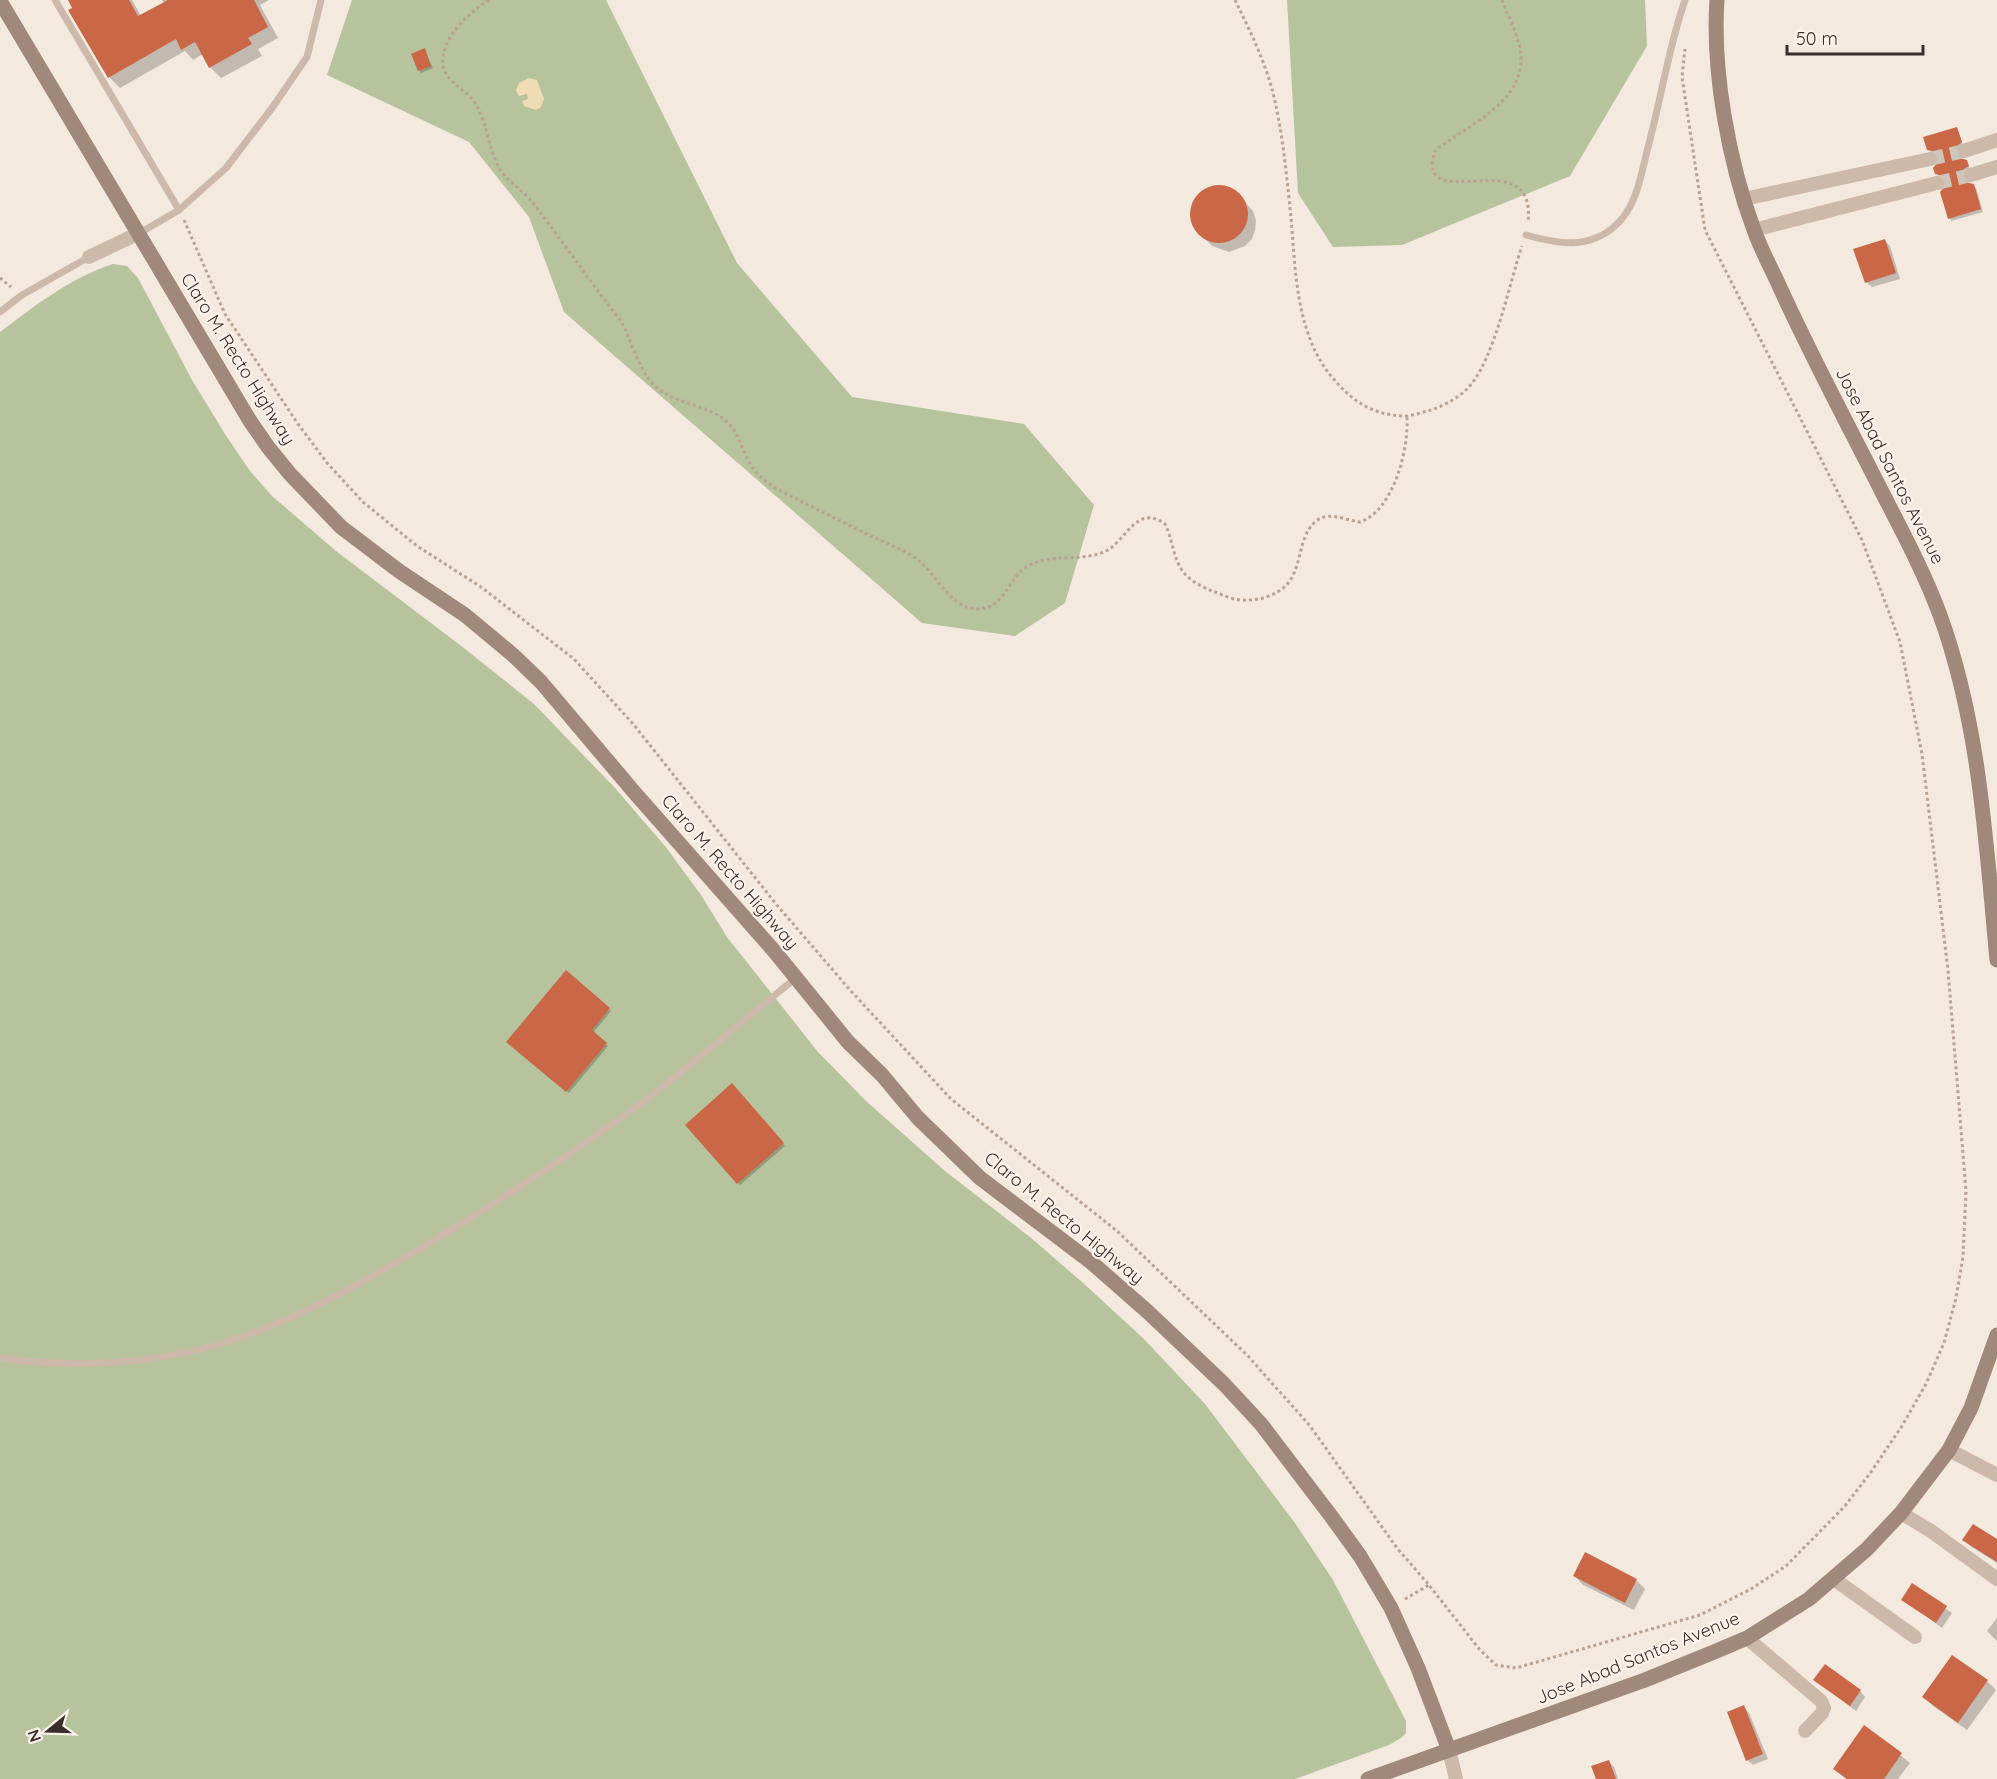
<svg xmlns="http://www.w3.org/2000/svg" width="1997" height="1779" font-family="Quicksand,sans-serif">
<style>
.green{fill:#b6c39d}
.sand{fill:#efdbb4}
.shadow{fill:#0003}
.building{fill:#c96746}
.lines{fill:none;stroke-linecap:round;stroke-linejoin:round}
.street-tunnel{stroke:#cec4ba;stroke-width:14;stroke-dasharray:14 7;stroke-linecap:butt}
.path{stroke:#b8a393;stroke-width:3;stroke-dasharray:3 3;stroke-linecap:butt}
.lane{stroke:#ccb9a9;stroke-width:7}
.street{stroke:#ccb9a9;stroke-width:14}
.secondary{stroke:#a0887a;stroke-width:15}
.labels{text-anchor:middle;stroke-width:4.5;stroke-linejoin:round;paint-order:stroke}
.street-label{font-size:18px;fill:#392e29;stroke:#fbf3eb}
</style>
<rect width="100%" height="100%" fill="#f3e9de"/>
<g class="green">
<polygon points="352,0 606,0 737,263 852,397 1024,424 1094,505 1065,603 1015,636 922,623 564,312 529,217 469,142 327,75"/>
<polygon points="1287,0 1645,0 1647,46 1570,176 1402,245 1333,247 1298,193"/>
<path d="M113,264L127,266L138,278L192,380L225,434L250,471L272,496L336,551L460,645L534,704L615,788L665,846L701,895L727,937L818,1052L866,1101L945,1171L1031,1238L1082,1282L1144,1339L1205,1404L1295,1523L1333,1580L1406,1721V1733L1401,1738L1389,1745L1295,1779H0V332C36,305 70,278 113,264Z"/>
</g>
<polygon class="sand" points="529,78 537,80 544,99 541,107 536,110 524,106 522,101 528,99 527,94 519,96 516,90 519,83"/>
<g class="shadow">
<polygon points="69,0 132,0 141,16 164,4 162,0 269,0 260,5 278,38 258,49 262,56 221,78 210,67 203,54 193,60 185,51 120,88 109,77"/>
<polygon points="424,50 433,68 421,73 419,70"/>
<polygon points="1957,129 1963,145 1959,148 1957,157 1959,160 1966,161 1970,169 1966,172 1964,181 1966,184 1976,188 1983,212 1951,221 1941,192 1947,187 1947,180 1936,174 1940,156 1937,152 1931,152 1929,150"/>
<polygon points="1220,186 1230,188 1238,194 1253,211 1256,221 1255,230 1252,239 1245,246 1229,252 1212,246 1197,231 1191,214 1196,198 1202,192 1211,187"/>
<polygon points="1885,241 1890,246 1900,279 1872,287 1866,282"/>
<polygon points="566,972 611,1011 593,1033 608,1046 569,1093 508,1042"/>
<polygon points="732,1085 785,1146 740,1185 687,1125"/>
<polygon points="1964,1540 1997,1541 1997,1563 1970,1546"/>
<polygon points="1575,1576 1636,1580 1645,1589 1634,1610 1583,1585"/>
<polygon points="1912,1585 1952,1613 1942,1628 1903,1599"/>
<polygon points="1997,1618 1997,1641 1987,1631"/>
<polygon points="1952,1657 1987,1681 1996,1690 1967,1730 1933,1706 1924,1697"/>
<polygon points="1815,1680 1860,1691 1865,1697 1856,1711"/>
<polygon points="1744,1707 1749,1713 1768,1759 1753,1765 1747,1760"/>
<polygon points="1865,1727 1910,1763 1898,1779 1846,1779 1835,1768"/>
<polygon points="1608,1761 1614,1767 1618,1779 1597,1779"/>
</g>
<g class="building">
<polygon points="68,0 129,0 138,16 168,0 254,0 268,27 248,38 252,44 209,68 195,42 181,50 176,39 108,78 68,10 72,8"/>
<polygon points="425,48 431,66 418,71 411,54"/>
<polygon points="1957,127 1962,142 1957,146 1955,153 1959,158 1967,160 1969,166 1964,169 1962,177 1965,182 1974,184 1981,209 1948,219 1940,192 1945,186 1946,180 1940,175 1935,174 1933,168 1938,162 1939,157 1933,151 1927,150 1923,137"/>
<circle cx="1219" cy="214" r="29"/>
<polygon points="1885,239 1896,273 1865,283 1853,249"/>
<polygon points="566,970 610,1008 592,1030 607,1043 566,1092 506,1042"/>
<polygon points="732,1083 784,1143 737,1184 685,1125"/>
<polygon points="1973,1524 1997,1539 1997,1562 1962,1540"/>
<polygon points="1585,1552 1637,1579 1625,1603 1573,1576"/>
<polygon points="1912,1583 1947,1606 1936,1623 1901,1600"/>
<polygon points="1952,1655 1988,1680 1958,1723 1922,1697"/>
<polygon points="1825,1664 1861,1690 1850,1706 1813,1680"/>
<polygon points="1744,1705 1763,1754 1746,1761 1727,1712"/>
<polygon points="1864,1725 1902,1753 1884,1779 1847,1779 1833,1769"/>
<polygon points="1609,1760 1616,1779 1596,1779 1591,1766"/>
</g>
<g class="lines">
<g class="street-tunnel">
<polyline points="1930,159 1964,151"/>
<polyline points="1937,183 1971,175"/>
</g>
<g class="path">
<path d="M489,0C469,12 440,39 443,65C445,82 466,89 475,103C488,123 488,150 501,171C510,184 524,191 533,203C563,242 591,283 621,321C632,341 639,372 656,387C676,405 711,404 730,425C742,439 744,460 757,473C762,479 769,483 775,488C808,505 841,521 873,537C888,544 905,550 918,560C939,576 953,616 985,608C1006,603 1009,578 1026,567C1050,552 1081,563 1106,551C1126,541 1137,503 1165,524C1173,539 1173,561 1185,574C1192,582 1203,587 1212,591C1219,593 1226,597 1234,599C1253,603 1280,597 1291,579C1302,561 1299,536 1316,521C1329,511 1345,520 1360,522C1394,510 1409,449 1407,416"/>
<path d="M1235,0C1250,31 1266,63 1274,97C1283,135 1287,179 1291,218C1296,276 1296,340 1338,384C1356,404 1375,414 1401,416C1410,417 1419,413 1428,411C1441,407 1457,399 1467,389C1494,362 1509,284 1522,246"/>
<path d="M1502,0C1508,15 1516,31 1520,48C1530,101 1468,124 1435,151C1414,220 1537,138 1528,222"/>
<polyline points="184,220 225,314 298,424 328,464 363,502 417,546 481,587 574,659 634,725 776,904 850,990 951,1099 1117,1231 1248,1356 1310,1426 1397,1548 1429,1585 1480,1650 1496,1665 1516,1668 1700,1615 1751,1589 1786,1566 1845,1506 1871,1472 1902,1426 1926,1384 1944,1343 1956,1298 1963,1257 1966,1191 1948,970 1922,754 1900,642 1862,540 1705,230 1682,77 1685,49"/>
<polyline points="0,278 11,287"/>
<polyline points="1405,1599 1429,1585"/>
</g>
<g class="lane">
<polyline points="55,0 179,210"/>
<polyline points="138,234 179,210 226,168 272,108 307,57 321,0"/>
<path d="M1526,235C1558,244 1589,250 1616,225C1636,207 1641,176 1647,151C1661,100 1668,49 1685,0"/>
<polyline points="0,312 22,295 89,257"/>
<path d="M0,1358C74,1369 155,1364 226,1342C304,1318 376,1275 446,1233C521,1187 595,1139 665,1085C709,1050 752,1013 796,978"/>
</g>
<g class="street">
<polyline points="1964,151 1997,140"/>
<polyline points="1971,175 1997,167"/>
<polyline points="1744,199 1930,159"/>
<polyline points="1754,230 1937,183"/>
<polyline points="89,257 137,234"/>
<polyline points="1949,1450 1997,1475"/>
<polyline points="1901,1513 1931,1531 1997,1579"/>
<polyline points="1834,1579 1915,1637"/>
<polyline points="1747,1638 1821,1701 1824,1708 1822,1713 1805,1731"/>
<polyline points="1449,1750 1456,1779"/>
</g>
<g class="secondary">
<path d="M1717,0C1712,71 1729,163 1754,230C1760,247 1769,264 1777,281C1809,352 1846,421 1881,490C1902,531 1924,572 1940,615C1980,725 1986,844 1997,960"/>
<polyline points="0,1 250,421 268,447 290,474 341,527 399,571 465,615 513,655 541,682 634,792 775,952 848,1042 882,1075 918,1118 980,1178 1091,1262 1148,1312 1224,1384 1261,1424 1331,1516 1360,1556 1391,1608 1418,1668 1449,1750"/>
<polyline points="1368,1779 1645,1680 1714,1652 1747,1638 1809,1599 1867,1549 1901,1513 1949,1450 1971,1408 1997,1335"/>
</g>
</g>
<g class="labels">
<g class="street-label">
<text transform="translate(238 359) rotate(58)" y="6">Claro M. Recto Highway</text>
<text transform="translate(1890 466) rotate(63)" y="6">Jose Abad Santos Avenue</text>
<text transform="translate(730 872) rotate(49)" y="6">Claro M. Recto Highway</text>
<text transform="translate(1064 1218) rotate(39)" y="6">Claro M. Recto Highway</text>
<text transform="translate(1638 1658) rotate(-22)" y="6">Jose Abad Santos Avenue</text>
</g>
</g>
<g transform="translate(48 1731) rotate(251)" stroke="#fbf3eb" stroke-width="4.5" paint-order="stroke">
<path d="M0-4.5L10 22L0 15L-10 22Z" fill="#392e29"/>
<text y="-9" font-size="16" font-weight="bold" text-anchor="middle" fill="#392e29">N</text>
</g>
<path d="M1787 45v9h136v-9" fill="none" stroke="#392e29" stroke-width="3"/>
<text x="1796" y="45" font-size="18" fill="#392e29" stroke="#fbf3eb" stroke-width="4.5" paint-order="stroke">50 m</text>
</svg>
